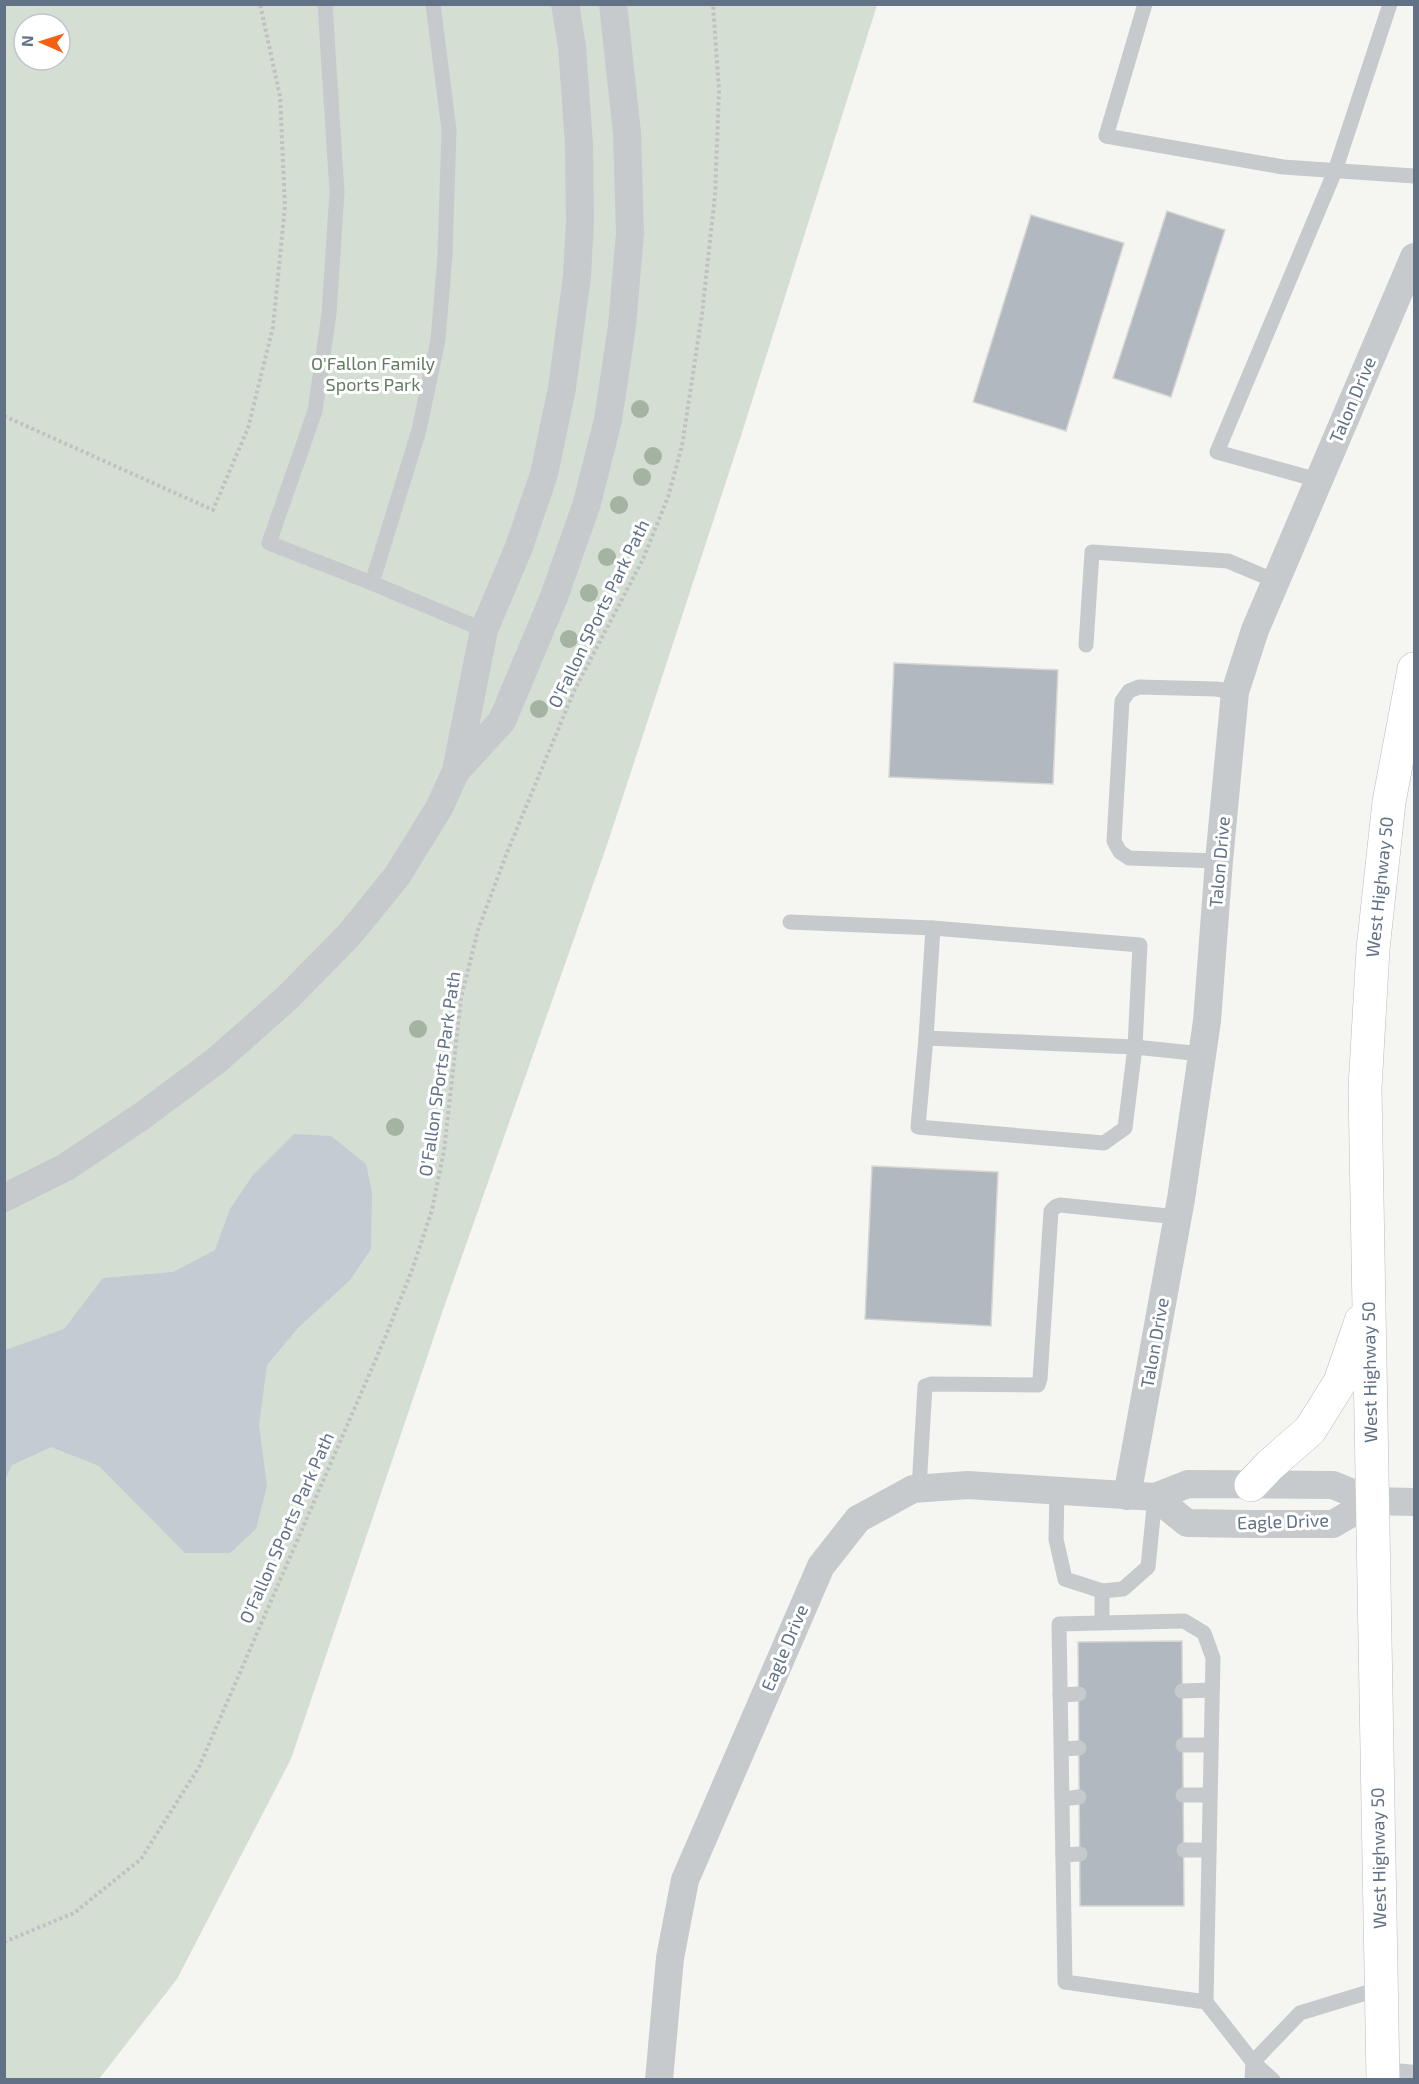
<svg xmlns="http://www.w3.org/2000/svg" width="1419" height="2084" font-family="'Exo 2',sans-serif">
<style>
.green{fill:#d5ded2;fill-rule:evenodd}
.water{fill:#c2ccd2}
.building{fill:#b1b8bf;stroke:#d6d7d4;stroke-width:1.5}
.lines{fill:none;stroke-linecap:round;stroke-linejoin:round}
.secondary-casing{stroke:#b8bcc2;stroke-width:34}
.path{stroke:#c0c1c3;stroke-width:4;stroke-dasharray:3 3;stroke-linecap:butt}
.service{stroke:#c7cacd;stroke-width:15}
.minor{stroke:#c7cacd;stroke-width:28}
.secondary{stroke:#fff;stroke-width:33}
.tree{fill:#a5b3a2}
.labels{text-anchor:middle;stroke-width:6;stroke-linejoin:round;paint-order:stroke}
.park-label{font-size:18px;fill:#637c61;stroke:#fff}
.street-label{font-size:18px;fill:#617186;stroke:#fff}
</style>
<rect width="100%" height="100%" fill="#f5f6f1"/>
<path class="green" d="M5,5H877L741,436L607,845L443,1310L291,1759L177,1979L99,2079L5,2080ZM24,24H60V60H24Z"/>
<polygon class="water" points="294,1134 331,1136 366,1164 372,1192 371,1249 350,1280 298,1328 267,1365 259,1425 267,1486 256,1529 230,1553 185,1553 99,1466 51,1447 12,1465 5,1480 5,1350 64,1329 103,1278 173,1272 215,1250 230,1209 253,1175"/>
<g class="building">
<polygon points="1167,211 1225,230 1171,397 1113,378"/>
<polygon points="1031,215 1124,243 1066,431 973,402"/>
<polygon points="894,663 1058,670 1053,784 889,777"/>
<polygon points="872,1166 998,1172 991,1326 865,1319"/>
<polygon points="1182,1641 1184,1906 1080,1906 1078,1642"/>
</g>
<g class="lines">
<defs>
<g id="secondary">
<polyline points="1251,1485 1270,1465 1310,1430 1340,1382 1361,1321"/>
<polyline points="1383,2080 1365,1088 1373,949 1389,802 1414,669"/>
</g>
</defs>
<use href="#secondary" class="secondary-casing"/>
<g class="path">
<polyline points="4,416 213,510 248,428 273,327 285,206 280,96 260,4"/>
<polyline points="4,1942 74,1913 141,1859 199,1767 385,1338 412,1270 432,1210 444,1151 461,998 478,930 506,855 574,691 643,559 668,497 682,446 702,314 715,195 719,91 713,4"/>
</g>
<g class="service">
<polyline points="325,4 337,192 329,314 315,411 269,543 372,583"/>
<polyline points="433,4 449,130 445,255 438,340 419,430 372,583 484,630"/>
<polyline points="1145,4 1106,136 1283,167 1414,176"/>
<polyline points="1318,480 1217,452 1335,171 1390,4"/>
<polyline points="1086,645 1092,552 1228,561 1275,581"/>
<polyline points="1219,861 1129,858 1120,852 1114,841 1122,701 1129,691 1139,687 1216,689 1235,692"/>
<polyline points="790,922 933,928 926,1038 1135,1047 1202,1054"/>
<polyline points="926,1038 918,1127 1104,1143 1125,1128 1135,1047 1140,945 933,928"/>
<polyline points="919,1489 925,1386 931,1384 1038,1385 1040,1379 1051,1211 1055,1207 1060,1205 1178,1217"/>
<polyline points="1057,1491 1056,1539 1065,1579 1102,1591 1123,1589 1148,1567 1155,1497"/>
<polyline points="1102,1591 1102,1622"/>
<polyline points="1182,1691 1212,1690"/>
<polyline points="1060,1695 1079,1694"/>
<polyline points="1183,1745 1211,1745"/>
<polyline points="1062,1749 1079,1748"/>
<polyline points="1183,1795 1210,1795"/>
<polyline points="1062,1799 1079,1797"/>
<polyline points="1184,1850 1209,1850"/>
<polyline points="1063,1855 1080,1854"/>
<polyline points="1206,2002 1065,1982 1059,1624 1184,1621 1204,1633 1213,1658 1206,2002 1253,2062 1252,2080"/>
<polyline points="1273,2080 1253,2062 1300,2013 1382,1988"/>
</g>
<g class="minor">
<polyline points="456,771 502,721 554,597 587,503 608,420 622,326 630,233 627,133 613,4"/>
<polyline points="4,1198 66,1167 142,1116 217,1060 287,998 349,935 397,876 439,808 456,771 484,630 519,547 544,474 562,388 577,276 580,221 579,145 572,46 565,4"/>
<polyline points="1127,1496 1181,1199 1207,1021 1219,861 1235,692 1255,630 1414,257"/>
<polyline points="1155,1497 1187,1523 1251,1524 1333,1524 1372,1501"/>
<polyline points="1384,2076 1414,2079"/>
<polyline points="659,2080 670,1958 685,1880 821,1566 858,1519 913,1489 968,1485 1155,1497 1188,1484 1333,1485 1372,1501 1414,1502"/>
</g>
<use href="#secondary" class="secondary"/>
</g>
<g class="tree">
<circle cx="640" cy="409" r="9"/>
<circle cx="653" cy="456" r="9"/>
<circle cx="642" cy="477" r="9"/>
<circle cx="619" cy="505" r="9"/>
<circle cx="607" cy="557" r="9"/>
<circle cx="589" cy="593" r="9"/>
<circle cx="569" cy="639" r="9"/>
<circle cx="539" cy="709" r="9"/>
<circle cx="418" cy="1029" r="9"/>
<circle cx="395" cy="1127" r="9"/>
</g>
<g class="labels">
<g class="park-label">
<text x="373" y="370">O'Fallon Family<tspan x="373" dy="21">Sports Park</tspan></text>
</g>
<g class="street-label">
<text transform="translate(1353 400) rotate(-67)" y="6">Talon Drive</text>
<text transform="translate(599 614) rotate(-64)" y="6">O'Fallon SPorts Park Path</text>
<text transform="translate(1220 862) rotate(-85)" y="6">Talon Drive</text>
<text transform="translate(1380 887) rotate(-84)" y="6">West Highway 50</text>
<text transform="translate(440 1074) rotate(-82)" y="6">O'Fallon SPorts Park Path</text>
<text transform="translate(1155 1343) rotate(-80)" y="6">Talon Drive</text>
<text transform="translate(1370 1372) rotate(-91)" y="6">West Highway 50</text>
<text transform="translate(1283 1522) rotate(-2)" y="6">Eagle Drive</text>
<text transform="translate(287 1528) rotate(-66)" y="6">O'Fallon SPorts Park Path</text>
<text transform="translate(785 1648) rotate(-67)" y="6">Eagle Drive</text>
<text transform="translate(1379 1858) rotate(-91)" y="6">West Highway 50</text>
</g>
</g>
<rect width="1419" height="2084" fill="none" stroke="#617186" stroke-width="12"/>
<g transform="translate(42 42) rotate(273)"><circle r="28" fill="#ffffff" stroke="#c0c6cf" stroke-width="1.5"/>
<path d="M0-4.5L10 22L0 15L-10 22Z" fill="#f56012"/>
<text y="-9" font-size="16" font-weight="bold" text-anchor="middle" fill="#617186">N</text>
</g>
</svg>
